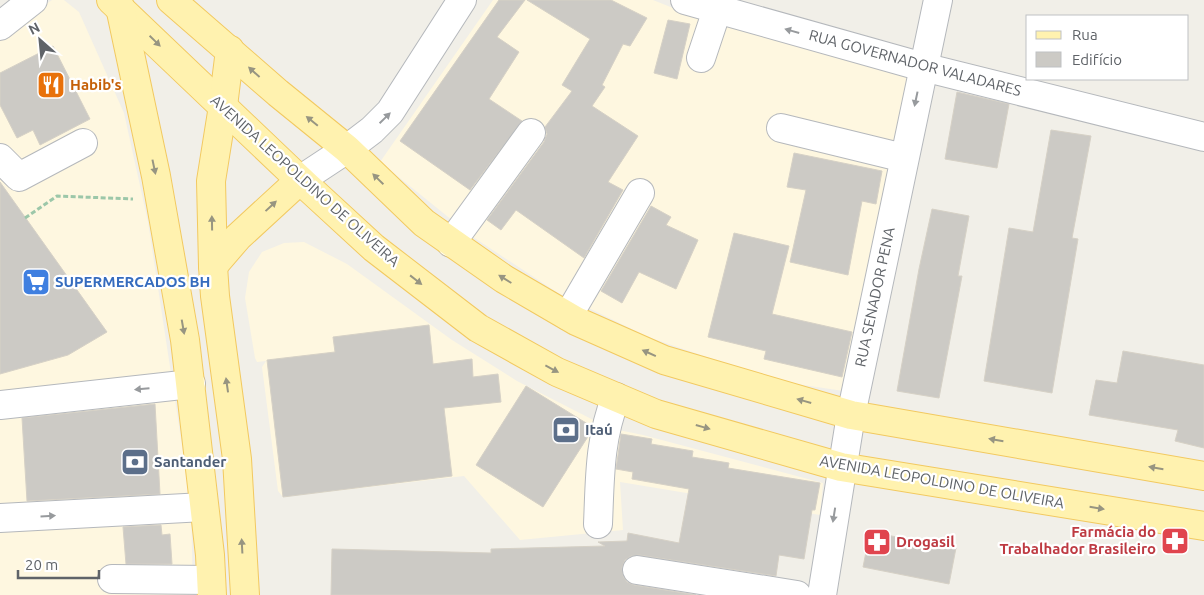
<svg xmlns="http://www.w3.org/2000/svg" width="1204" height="595" font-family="Ubuntu,sans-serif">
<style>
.commercial{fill:#fef7e0}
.building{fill:#cccac5;stroke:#d6d1c6}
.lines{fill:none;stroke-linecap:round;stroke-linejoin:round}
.minor-casing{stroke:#b5b8bc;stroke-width:30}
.major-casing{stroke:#f2c960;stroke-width:30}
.path{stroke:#9cc7a9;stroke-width:3;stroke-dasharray:5 2.5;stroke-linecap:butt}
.minor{stroke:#fff;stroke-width:28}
.major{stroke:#fff2af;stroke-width:28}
.oneway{fill:#979a9d}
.oneway2{fill:#979581}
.labels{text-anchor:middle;stroke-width:4.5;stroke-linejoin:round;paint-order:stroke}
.street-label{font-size:15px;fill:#5f6368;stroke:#fff}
.food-label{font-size:15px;font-weight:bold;fill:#c56008;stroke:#fff;text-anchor:start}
.shop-label{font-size:15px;font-weight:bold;fill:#366cbe;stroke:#fff;text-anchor:start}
.service-label{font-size:15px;font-weight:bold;fill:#4e5e75;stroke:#fff;text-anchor:start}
.health-label{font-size:15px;font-weight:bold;fill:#be3a42;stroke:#fff;text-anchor:end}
</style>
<rect width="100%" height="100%" fill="#f1efe8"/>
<g class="commercial">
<polygon points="52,0 64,0 79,12 124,113 148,222 191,505 193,595 0,595 0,35"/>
<polygon points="493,0 653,0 713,24 892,62 908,79 850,392 777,381 648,337 558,293 473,237 380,162"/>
<polygon points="304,242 347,264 452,340 517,381 609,428 643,435 823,483 820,515 620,482 623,530 520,540 464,476 283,497 278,491 262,367 266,361 257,362 255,358 245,298 249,272 262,252 284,243"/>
</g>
<g class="building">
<polygon points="499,0 525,0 497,37 519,52 489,99 522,121 470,190 400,141"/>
<polygon points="527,0 611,0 647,18 630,46 623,44 602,85 605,87 592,106 638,136 608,182 623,190 584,258 516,210 501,230 487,220 544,142 547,134 545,127 572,91 562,85 590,39"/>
<polygon points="668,20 690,24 677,79 654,73"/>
<polygon points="53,46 90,119 40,145 33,130 17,138 0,105 0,73"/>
<polygon points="957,92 1009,104 997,168 945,159"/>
<polygon points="1051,130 1091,136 1072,238 1078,239 1052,393 984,381 1009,228 1033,232"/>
<polygon points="794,153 882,171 876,204 862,201 848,275 790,262 806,190 787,187"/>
<polygon points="0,182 107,332 68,355 0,374"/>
<polygon points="651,206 671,217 666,225 698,240 676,289 639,272 622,303 601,291"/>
<polygon points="932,209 969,216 958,276 962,276 939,398 897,391 919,269"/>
<polygon points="734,233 789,246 772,314 852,332 842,377 764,359 766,351 708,337"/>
<polygon points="429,325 433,364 472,359 473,377 498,374 501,402 444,408 452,476 283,497 267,360 335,352 333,337"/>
<polygon points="1123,351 1204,365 1204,448 1175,441 1178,430 1089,415 1096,380 1117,383"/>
<polygon points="526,386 591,426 589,435 543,507 476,465"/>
<polygon points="155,404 160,494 27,501 22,418"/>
<polygon points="621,434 652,439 651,444 693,451 692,457 729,463 728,468 820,483 815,510 812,510 804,559 779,555 776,576 639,555 631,556 625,560 622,567 623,576 627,582 634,585 696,595 331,595 332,549 491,553 491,549 605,546 598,542 627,541 628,533 679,543 689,489 632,479 633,472 616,469"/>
<polygon points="161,525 162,535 170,534 172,564 126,564 123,527"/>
<polygon points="870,532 956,548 949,584 863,567"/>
</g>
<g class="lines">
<defs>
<g id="minor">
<polyline points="685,0 923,67 1204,137"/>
<polyline points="0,26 33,0"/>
<polyline points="701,58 717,10"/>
<polyline points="781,128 904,158"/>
<polyline points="0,158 19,177 83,143"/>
<polyline points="300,180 347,149 372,130 390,112 462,0"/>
<polyline points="451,243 531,133"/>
<polyline points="568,316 640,193"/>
<polyline points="0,405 191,384"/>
<polyline points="0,518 204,507"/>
<path d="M598,524C600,479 599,440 616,397"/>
<polyline points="637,570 797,595"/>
<polyline points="112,579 211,580"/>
<polyline points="822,595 851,415 938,0"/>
</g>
<g id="major">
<polyline points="111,0 300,180 374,248 478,328 557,372 656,414 841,467 1204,526"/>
<polyline points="171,0 278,93 347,149 424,223 504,279 576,321 664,360 851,415 1204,476"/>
<polyline points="120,7 156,176 185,340 210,555 212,595"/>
<polyline points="230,50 223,106 211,181 213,266 215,296 237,459 245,595"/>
<polyline points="213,266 238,237 300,180"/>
</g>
</defs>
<use href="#minor" class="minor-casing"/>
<use href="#major" class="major-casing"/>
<polyline class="path" points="25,218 57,196 133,199"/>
<use href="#minor" class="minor"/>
<use href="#major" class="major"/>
</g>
<defs><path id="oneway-solid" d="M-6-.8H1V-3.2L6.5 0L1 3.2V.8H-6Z" transform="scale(1.25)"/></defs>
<g class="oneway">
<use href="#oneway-solid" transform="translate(792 31) rotate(-164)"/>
<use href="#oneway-solid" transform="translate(916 99) rotate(102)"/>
<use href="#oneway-solid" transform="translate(385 118) rotate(-44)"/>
<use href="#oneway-solid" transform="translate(142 389) rotate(175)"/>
<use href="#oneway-solid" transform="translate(834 515) rotate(99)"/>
<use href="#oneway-solid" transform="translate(48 516) rotate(-3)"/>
</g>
<g class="oneway2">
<use href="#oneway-solid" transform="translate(155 41) rotate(44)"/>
<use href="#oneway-solid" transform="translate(254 72) rotate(-138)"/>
<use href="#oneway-solid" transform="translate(312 121) rotate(-141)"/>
<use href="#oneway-solid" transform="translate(154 167) rotate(78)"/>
<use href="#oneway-solid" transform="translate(378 179) rotate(-136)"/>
<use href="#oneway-solid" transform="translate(271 206) rotate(-43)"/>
<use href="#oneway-solid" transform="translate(212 223) rotate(-91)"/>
<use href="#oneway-solid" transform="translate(505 279) rotate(-148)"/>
<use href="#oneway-solid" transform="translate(416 280) rotate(38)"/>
<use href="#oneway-solid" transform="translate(183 327) rotate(80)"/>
<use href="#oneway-solid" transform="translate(649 353) rotate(-156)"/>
<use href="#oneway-solid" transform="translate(552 369) rotate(28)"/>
<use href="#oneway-solid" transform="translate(227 385) rotate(-98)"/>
<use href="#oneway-solid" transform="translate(804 401) rotate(-164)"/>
<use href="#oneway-solid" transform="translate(703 427) rotate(16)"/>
<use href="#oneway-solid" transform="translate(996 440) rotate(-170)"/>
<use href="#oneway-solid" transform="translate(1156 468) rotate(-170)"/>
<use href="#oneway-solid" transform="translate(1097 508) rotate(9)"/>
<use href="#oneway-solid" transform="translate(242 546) rotate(-93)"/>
</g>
<defs>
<symbol id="restaurant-square" viewBox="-11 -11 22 22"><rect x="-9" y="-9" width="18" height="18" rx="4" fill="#e8710a" stroke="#fff"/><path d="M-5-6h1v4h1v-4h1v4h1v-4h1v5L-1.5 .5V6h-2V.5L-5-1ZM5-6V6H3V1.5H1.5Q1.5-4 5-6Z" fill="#fff"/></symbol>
<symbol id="supermarket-square" viewBox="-11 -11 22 22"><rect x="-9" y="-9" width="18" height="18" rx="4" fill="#3f7fe0" stroke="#fff"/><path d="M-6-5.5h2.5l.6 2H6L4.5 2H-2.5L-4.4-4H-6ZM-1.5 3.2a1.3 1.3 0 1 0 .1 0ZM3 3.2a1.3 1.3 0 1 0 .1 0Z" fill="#fff"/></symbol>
<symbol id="bank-square" viewBox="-11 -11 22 22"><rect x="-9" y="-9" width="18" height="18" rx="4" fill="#5c6f8a" stroke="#fff"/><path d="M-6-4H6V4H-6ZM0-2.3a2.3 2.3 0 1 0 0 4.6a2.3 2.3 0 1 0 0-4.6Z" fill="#fff"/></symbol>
<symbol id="pharmacy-square" viewBox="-11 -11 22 22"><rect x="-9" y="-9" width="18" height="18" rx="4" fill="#e0444e" stroke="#fff"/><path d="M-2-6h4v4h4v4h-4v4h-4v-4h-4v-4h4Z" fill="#fff"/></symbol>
</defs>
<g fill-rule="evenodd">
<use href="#restaurant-square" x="35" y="69" width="32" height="32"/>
<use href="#supermarket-square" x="20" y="266" width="32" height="32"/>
<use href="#bank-square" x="550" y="414" width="32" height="32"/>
<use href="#bank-square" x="119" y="446" width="32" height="32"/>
<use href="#pharmacy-square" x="1159" y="525" width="32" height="32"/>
<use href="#pharmacy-square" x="861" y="526" width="32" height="32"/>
</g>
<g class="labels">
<g class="street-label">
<text transform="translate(915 63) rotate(15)" y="5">RUA GOVERNADOR VALADARES</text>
<text transform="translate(305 181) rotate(42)" y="5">AVENIDA LEOPOLDINO DE OLIVEIRA</text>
<text transform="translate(875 297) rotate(-78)" y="5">RUA SENADOR PENA</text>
<text transform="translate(942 482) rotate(10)" y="5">AVENIDA LEOPOLDINO DE OLIVEIRA</text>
</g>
<g class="food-label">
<text x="70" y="90">Habib's</text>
</g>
<g class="shop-label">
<text x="55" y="287">SUPERMERCADOS BH</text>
</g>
<g class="service-label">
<text x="585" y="435">Itaú</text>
<text x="154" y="467">Santander</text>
</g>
<g class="health-label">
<text x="1156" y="537">Farmácia do<tspan x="1156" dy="17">Trabalhador Brasileiro</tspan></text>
<text x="896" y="547" text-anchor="start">Drogasil</text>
</g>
</g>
<rect x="1026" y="15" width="162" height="65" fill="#ffffff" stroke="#bfc1c3"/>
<rect x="1036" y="31" width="25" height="8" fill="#fff2af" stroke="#bfc1c3"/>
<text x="1072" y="40" font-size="15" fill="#5f6368">Rua</text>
<rect x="1036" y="52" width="25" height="15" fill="#cccac5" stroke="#bfc1c3"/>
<text x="1072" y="65" font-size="15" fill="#5f6368">Edifício</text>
<g transform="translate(40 40) rotate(333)" stroke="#ffffff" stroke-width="4" paint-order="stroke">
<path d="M0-4L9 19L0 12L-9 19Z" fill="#5f6368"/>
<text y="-8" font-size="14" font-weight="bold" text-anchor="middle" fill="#5f6368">N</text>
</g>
<path d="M18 570v8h81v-8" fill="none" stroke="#5f6368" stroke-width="2.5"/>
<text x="25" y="570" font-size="15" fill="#5f6368" stroke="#ffffff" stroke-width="4" paint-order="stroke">20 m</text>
</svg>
